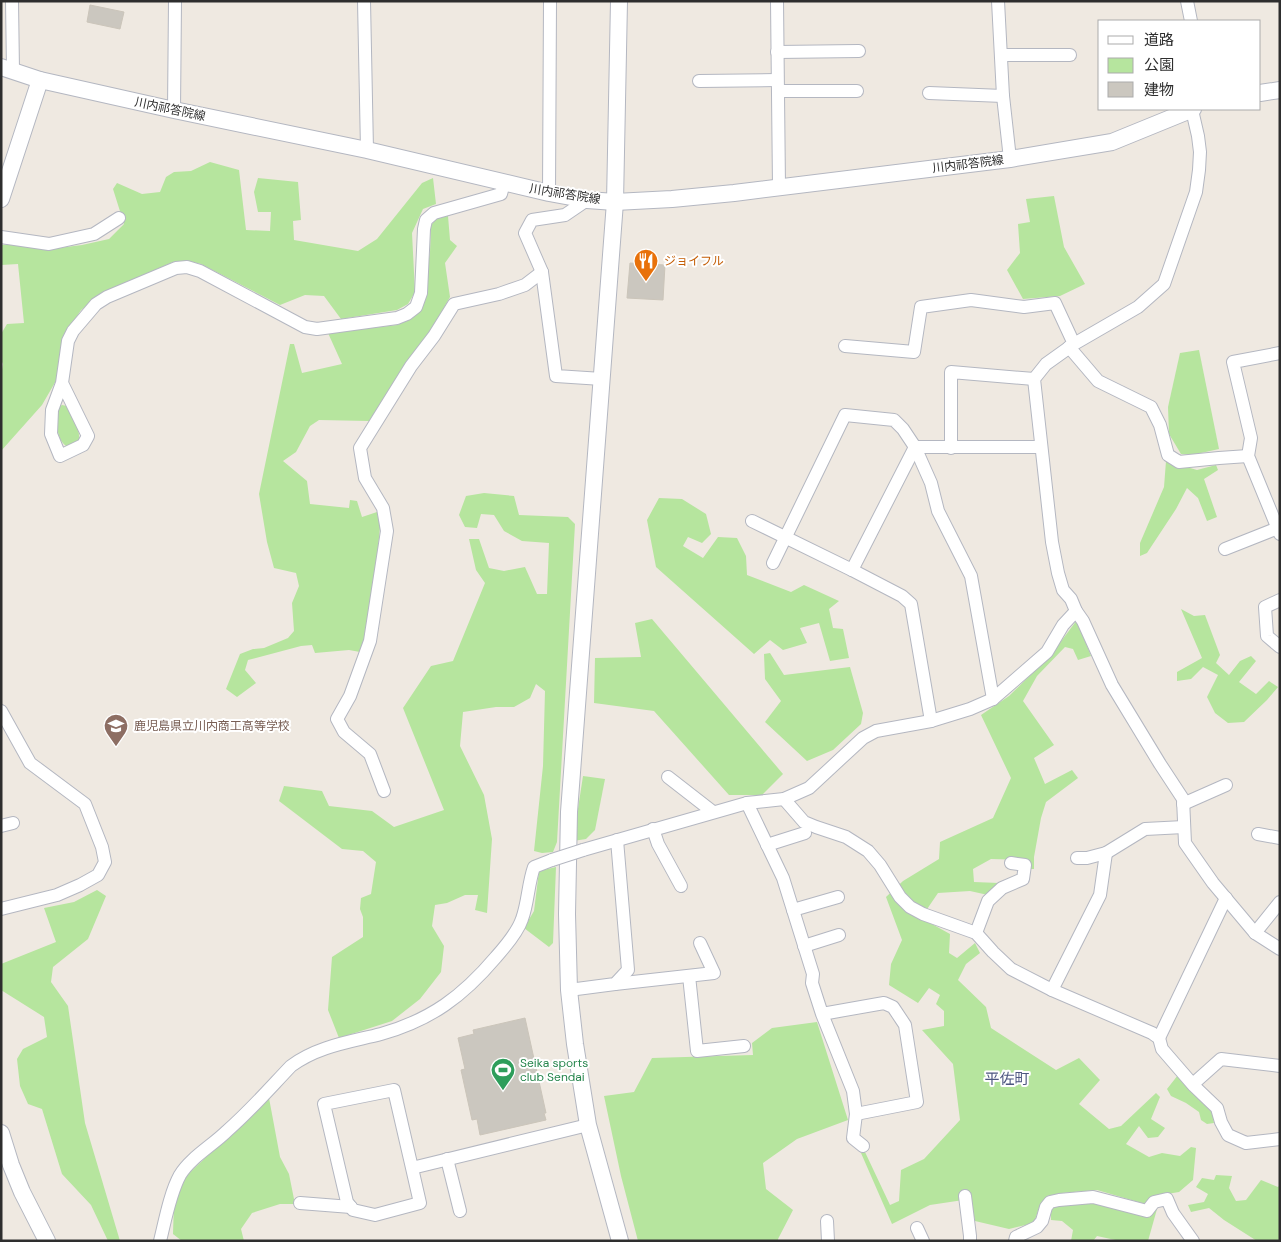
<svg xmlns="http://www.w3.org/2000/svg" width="1281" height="1242" font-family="'DM Sans','Noto Sans JP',sans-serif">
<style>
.green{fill:#b6e59e}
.building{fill:#cbc7bf;stroke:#cbc5ba}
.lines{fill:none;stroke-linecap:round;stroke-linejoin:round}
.street-casing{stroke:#b4b7c1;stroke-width:14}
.secondary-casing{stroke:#b4b7c1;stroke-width:18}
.street{stroke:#fff;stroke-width:12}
.secondary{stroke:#fff;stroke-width:16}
.street-bridge-casing{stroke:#b4b7c1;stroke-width:14;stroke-linecap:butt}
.street-bridge{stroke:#fff;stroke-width:12}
.labels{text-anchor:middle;stroke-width:4;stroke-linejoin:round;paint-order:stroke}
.street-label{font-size:12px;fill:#2e2e2e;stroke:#fff}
.food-label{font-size:12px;fill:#c56008;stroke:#fff;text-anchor:start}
.education-label{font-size:12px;fill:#785e54;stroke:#fff;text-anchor:start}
.leisure-label{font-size:12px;fill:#27864d;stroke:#fff;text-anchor:start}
.quarter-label{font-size:15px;fill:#4d5680;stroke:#fff}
</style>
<rect width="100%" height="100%" fill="#efe9e1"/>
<g class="green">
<polygon points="210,162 239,170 246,230 270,231 271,212 258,212 254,192 258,178 298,182 301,220 293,221 294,240 358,251 377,239 422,183 433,178 436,204 423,209 412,233 415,292 408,304 397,310 341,319 324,296 305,295 280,305 201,264 188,261 173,262 103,293 81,310 64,336 57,379 42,405 1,451 1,375 3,364 1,360 1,334 7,324 24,323 18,264 1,265 1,245 23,244 50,249 82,245 109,239 124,224 113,189 117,183 142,194 160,192 166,177 174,172 191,171"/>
<polygon points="1054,196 1064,247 1085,284 1060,296 1023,299 1007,270 1020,253 1018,224 1030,222 1026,199"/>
<polygon points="448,216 450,240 457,246 445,263 450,297 429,334 369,421 319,420 310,426 296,452 283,461 307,481 310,504 349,508 350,500 357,501 362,517 377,512 380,527 378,549 366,634 360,652 349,650 315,653 312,645 301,646 248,660 245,670 256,683 237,697 226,689 240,654 253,649 264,648 288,638 294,631 292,603 299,586 296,573 274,568 267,542 259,494 290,344 294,344 302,373 342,364 328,333 397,325 411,319 421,310 430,252 431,225 438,217"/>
<polygon points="1199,350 1219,449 1192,455 1181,454 1169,434 1168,407 1180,353"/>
<path d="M62,405L67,406C75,416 80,429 79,441L68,447C55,441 56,419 59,407Z"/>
<polygon points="1166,461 1197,470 1216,465 1218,470 1204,479 1217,517 1207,521 1198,498 1187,488 1176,509 1147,553 1140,556 1140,543 1164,487"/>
<polygon points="484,493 514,496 519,515 568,517 575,524 557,842 553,852 542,853 534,851 543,766 545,691 536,684 530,698 514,707 496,707 463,712 460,746 484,795 492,839 487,913 475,910 478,895 465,895 447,903 435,905 432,926 444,946 441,972 420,999 392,1021 339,1038 328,1010 332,957 363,937 363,917 360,909 361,898 371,894 376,862 363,851 342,849 279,801 284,786 322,791 329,806 372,811 394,827 444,810 403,708 431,666 453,661 485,583 476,570 469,539 479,539 489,568 504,571 525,567 537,594 547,594 549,543 522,541 504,531 494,515 481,514 477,528 465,527 459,515 466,496"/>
<polygon points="659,498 682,499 706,514 711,534 702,543 688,537 683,546 703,558 718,537 737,538 746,556 747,575 791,592 804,585 839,601 829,609 833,628 843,629 849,658 830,661 819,623 800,628 807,643 783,650 770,640 754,654 656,567 647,520"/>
<polygon points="1181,609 1194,616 1205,615 1220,655 1216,663 1229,675 1240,661 1251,656 1256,661 1239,682 1256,694 1269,681 1278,687 1267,700 1244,722 1228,723 1215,713 1207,697 1218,675 1203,667 1191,679 1177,681 1177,672 1202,658"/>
<polygon points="652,619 783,774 762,795 729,795 654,711 594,703 595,658 641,657 635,623"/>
<polygon points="1077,620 1091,656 1078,660 1073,649 1065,647 1037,676 1023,701 1054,745 1034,758 1045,784 1072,770 1078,778 1046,802 1041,818 1034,857 1034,869 1029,869 1026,860 991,859 973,869 974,882 999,883 988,895 970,891 938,893 921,918 950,934 949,953 957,958 975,943 980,953 966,964 958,980 986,1007 991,1028 1056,1070 1079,1058 1100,1080 1079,1104 1109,1129 1121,1126 1156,1093 1160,1097 1151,1119 1165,1128 1158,1137 1148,1138 1139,1126 1126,1144 1149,1157 1162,1153 1180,1156 1191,1147 1196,1148 1193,1180 1179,1192 1155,1196 1145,1204 1097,1190 1062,1193 1047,1196 1039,1208 1034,1223 1009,1229 975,1221 970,1199 930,1205 892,1224 861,1153 865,1152 890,1205 899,1201 901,1170 924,1159 960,1120 953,1064 922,1030 944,1026 944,1011 936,1004 940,995 929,988 918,1003 889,985 891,964 902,940 886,897 903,881 939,859 940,842 993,818 1011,778 981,715 1009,696 1050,656"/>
<polygon points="770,653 784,675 850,667 863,713 861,724 833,750 807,761 765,722 781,701 765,679 764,654"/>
<polygon points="583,776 605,779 595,830 586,839 573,841"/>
<polygon points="556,867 553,943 549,947 524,928 534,911 539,871"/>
<polygon points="97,890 106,896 88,939 53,967 51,982 68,1006 85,1123 120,1241 108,1241 91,1205 62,1174 42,1109 28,1104 20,1086 17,1059 23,1049 47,1037 44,1017 1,990 1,964 56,942 44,908 74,902"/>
<polygon points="817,1022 848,1120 797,1139 763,1163 766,1189 793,1210 778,1239 778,1241 638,1241 621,1176 604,1096 634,1092 652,1058 753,1055 752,1043 772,1028"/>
<polygon points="1178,1075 1212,1110 1214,1123 1207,1124 1201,1120 1199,1112 1186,1103 1171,1096 1167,1089"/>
<polygon points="269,1098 280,1157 289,1174 295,1204 280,1204 252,1213 241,1229 244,1241 182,1241 173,1234 174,1201 185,1177"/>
<polygon points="1216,1175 1232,1176 1229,1188 1236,1201 1246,1200 1261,1180 1278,1187 1280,1185 1280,1241 1257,1241 1224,1220 1209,1208 1191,1212 1188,1205 1204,1202 1208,1194 1196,1187 1202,1178 1214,1180"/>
<polygon points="1094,1202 1148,1216 1157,1209 1148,1241 1120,1241 1097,1236 1093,1241 1071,1241 1073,1230 1062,1221 1051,1220 1051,1208 1067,1204"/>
</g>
<g class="building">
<polygon points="90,5 124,12 120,29 87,22"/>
<polygon points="630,263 665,265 663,300 627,298"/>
<polygon points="525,1018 546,1113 544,1113 546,1120 480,1135 477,1119 472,1120 461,1070 465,1069 458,1038 474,1034 473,1030"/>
</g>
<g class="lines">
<defs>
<g id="street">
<polyline points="12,1 13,71"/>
<polyline points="364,1 367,150"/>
<polyline points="777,1 779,187"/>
<polyline points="998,1 1003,96 1010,159"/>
<polyline points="1187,1 1191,21"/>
<polyline points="777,52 859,51"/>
<polyline points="1001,55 1070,55"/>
<polyline points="699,81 777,80"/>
<polyline points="778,91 857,91"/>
<polyline points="929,93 1003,96"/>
<polyline points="174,110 175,1"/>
<polyline points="1192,110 1198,136 1200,152 1199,170 1196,192 1164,284 1138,307 1074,344 1046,364 1034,379 1052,542 1058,573 1063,590 1071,599 1076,611 1083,621 1112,685 1160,764 1183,799 1185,843 1213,883 1255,933 1280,949"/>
<polyline points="549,193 550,1"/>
<polyline points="587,200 565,215 532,220 525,233 542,272 556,376 602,379"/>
<polyline points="1,237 49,244 94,234 119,218"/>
<polyline points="845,346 914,352 921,307 971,300 1024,307 1055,303 1074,344"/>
<polyline points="1069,347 1098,381 1151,407 1160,425 1168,455 1179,462 1219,458 1248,456"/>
<polyline points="1280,353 1233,362 1251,438 1248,456 1280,534"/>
<polyline points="62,383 88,436 83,445 60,456 51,434 52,410 62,383 68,341 73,331 96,304 107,297 176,268 187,267 200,271 305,327 317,329 397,318 407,314 416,307 421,293 424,229 426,220 434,213 501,194 504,183"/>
<polyline points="951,448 951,372 1034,379"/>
<polyline points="752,521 852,570 915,447 903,429 894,420 845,415 773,563"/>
<polyline points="1225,549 1278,528"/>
<polyline points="852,570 902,596 911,604 931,721"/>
<polyline points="1280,600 1265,607 1267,636 1280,647"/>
<polyline points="993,699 971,576 938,511 931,483 915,447 1041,447"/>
<polyline points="1,711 30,763 85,804 102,847 105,862 98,875 80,885 57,895 1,909"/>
<polyline points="668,777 713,812"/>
<polyline points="384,791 370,754 344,732 337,719 350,696 370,641 387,531 383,508 365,478 360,448 411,366 434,336 454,304 499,294 525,285 542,272"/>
<polyline points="784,799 804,822 816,827 846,837 868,851 880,865 900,897 910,907 923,914 976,933 993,952 1011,969 1052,990 1152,1033 1159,1038 1162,1049 1194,1086 1217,1108 1221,1122 1228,1135 1246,1143 1280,1139"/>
<polyline points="747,803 783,878 813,974 812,983 822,1014 884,1003 893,1007 905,1025 917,1102 856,1114 853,1091 822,1014"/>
<polyline points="1183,804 1226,785"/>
<polyline points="1,826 13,823"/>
<polyline points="653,829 658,844 681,886"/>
<polyline points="1258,834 1280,838"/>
<polyline points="767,845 805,833"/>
<polyline points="583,850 747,803 784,799 809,788 863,738 876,731 931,721 970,709 993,699 1047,652 1063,625 1076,611"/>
<polyline points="1077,858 1087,858 1106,853 1145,829 1184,827"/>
<polyline points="793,910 838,897"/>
<polyline points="976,933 988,901 1002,888 1023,879 1025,865 1011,863"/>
<polyline points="1255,933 1280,902"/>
<polyline points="804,946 839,935"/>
<polyline points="689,976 697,1051 744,1046"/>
<polyline points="615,984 714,973 700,943"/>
<polyline points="569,990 615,984 628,970 617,840"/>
<polyline points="1052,990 1100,895 1106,853"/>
<polyline points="1159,1038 1226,898"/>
<polyline points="1193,1084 1221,1059 1280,1066"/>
<polyline points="856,1114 853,1138 863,1146"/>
<polyline points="447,1159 460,1211"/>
<polyline points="412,1168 394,1090 324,1104 347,1202 353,1210 375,1215 420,1203 412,1168 588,1125"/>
<polyline points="965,1196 970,1236 970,1241"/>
<polyline points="300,1203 351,1207"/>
<polyline points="827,1221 828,1241"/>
<polyline points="917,1228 923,1241"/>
<path d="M160,1241C165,1221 170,1193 180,1175C190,1158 213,1145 227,1131C250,1111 270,1088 291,1066C318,1046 350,1042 381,1034C431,1020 463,996 496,957C504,948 518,931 522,919C528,903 528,884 534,867L552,860"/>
<polyline points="1015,1241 1016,1237 1037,1227 1042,1221 1046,1207 1050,1202 1059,1200 1093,1197 1147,1211 1154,1202 1167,1199 1173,1213 1193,1241"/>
</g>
<g id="secondary">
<polyline points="619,1 615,202 569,812 567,914 569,990 575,1044 588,1125 620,1241"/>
<polyline points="1,67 40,80 174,110 367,150 549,193 587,200 615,202 672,199 734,193 1010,159 1112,142 1193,109"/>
<polyline points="1260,93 1280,90"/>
<polyline points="1,199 40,80"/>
<polyline points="1,1133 11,1165 22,1192 47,1241"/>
</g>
</defs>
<use href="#street" class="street-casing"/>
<use href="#secondary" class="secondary-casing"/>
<use href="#street" class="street"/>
<use href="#secondary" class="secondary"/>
<defs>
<polyline id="street-bridge" points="552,860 583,850"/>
</defs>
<use href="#street-bridge" class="street-bridge-casing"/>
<use href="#street-bridge" class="street-bridge"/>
</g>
<defs>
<symbol id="restaurant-pin" viewBox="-11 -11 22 30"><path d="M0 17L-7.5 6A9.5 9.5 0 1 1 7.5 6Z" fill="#e8710a" stroke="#fff"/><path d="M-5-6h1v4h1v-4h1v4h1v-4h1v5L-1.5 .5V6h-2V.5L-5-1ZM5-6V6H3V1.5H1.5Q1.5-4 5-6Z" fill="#fff"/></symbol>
<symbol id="school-pin" viewBox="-11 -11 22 30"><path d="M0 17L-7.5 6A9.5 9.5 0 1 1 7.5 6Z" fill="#8d6e63" stroke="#fff"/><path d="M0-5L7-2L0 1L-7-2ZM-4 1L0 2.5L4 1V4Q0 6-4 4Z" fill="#fff"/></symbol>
<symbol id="stadium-pin" viewBox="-11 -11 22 30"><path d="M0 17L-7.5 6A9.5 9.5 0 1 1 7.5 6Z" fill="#2e9e5b" stroke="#fff"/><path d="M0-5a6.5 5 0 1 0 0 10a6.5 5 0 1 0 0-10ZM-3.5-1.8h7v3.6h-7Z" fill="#fff"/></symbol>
</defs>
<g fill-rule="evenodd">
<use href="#restaurant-pin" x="632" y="247" width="28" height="38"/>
<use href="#school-pin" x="102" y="712" width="28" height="38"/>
<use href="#stadium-pin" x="489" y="1056" width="28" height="38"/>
</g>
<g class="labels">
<g class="street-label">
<text transform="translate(170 109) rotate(12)" y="4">川内祁答院線</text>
<text transform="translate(968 164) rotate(-7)" y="4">川内祁答院線</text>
<text transform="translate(565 194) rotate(9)" y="4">川内祁答院線</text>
</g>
<g class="food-label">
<text x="664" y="265">ジョイフル</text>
</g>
<g class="education-label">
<text x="134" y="730">鹿児島県立川内商工高等学校</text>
</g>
<g class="leisure-label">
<text x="520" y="1067">Seika sports<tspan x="520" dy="14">club Sendai</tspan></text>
</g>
<g class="quarter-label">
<text x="1007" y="1084">平佐町</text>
</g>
</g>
<rect width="1281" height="1242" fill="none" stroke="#2e2e2e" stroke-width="5"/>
<rect x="1098" y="20" width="162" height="90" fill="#ffffff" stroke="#ababab"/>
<rect x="1108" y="36" width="25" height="8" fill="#ffffff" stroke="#ababab"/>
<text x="1144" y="45" font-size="15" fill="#2e2e2e">道路</text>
<rect x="1108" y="58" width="25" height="15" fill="#b6e59e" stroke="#ababab"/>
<text x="1144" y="70" font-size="15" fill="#2e2e2e">公園</text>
<rect x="1108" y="82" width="25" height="15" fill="#cbc7bf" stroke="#ababab"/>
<text x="1144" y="95" font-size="15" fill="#2e2e2e">建物</text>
</svg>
